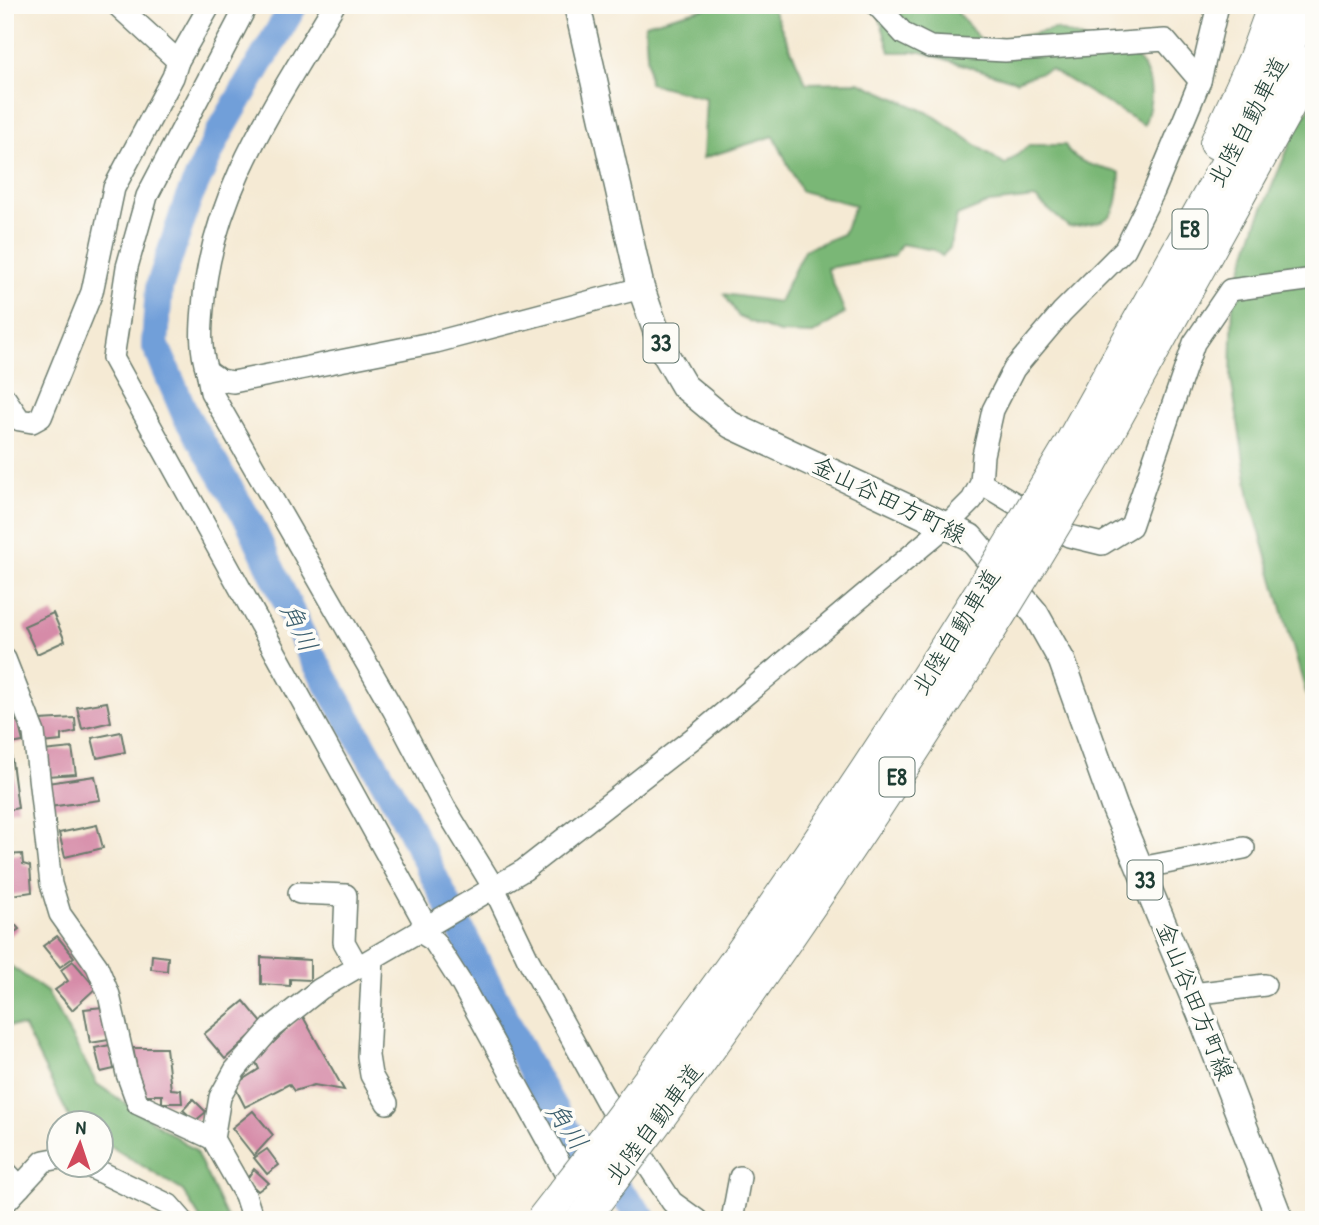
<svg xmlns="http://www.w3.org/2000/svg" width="1319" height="1225" font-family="'Patrick Hand','Klee One',sans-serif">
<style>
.forest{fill:#7ab776;stroke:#4c7a55;stroke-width:2}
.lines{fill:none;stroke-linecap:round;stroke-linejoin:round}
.river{stroke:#719fd9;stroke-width:28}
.building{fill:#d68ba8}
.minor-casing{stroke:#6a7a6c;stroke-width:24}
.major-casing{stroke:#6a7a6c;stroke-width:29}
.highway-casing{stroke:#6a7a6c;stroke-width:34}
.minor{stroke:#fff;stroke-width:21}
.major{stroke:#fff;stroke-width:26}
.highway{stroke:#fff;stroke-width:32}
.highway-bridge-casing{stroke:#6a7a6c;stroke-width:34;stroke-linecap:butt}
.highway-bridge{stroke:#fff;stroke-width:32}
.labels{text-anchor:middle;stroke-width:7;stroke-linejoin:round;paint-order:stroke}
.shield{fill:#fdfcf7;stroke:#62766e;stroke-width:2}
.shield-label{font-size:23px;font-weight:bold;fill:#1f3d34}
.street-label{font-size:24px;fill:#1f3d34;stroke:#fdfcf7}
.water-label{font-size:26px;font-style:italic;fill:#3c5f6e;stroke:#fdfcf7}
</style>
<rect width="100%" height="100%" fill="#fdfcf7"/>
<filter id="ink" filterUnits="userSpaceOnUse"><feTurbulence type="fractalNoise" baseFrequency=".0143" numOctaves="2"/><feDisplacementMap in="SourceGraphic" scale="14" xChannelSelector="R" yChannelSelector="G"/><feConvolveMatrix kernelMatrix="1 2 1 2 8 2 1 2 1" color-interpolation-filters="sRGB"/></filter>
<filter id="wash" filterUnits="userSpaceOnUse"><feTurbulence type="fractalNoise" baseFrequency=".00686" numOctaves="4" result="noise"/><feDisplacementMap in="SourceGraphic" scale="28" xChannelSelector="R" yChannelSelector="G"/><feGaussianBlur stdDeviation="1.57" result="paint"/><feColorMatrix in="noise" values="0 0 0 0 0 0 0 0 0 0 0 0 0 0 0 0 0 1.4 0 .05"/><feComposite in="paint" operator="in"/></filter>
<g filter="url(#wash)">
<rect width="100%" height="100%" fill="#f5ead4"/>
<g class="forest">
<path d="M716,5H771L806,83L859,82L931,114L1005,165L1029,145H1065C1074,164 1100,167 1120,173C1117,220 1115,221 1069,227L1035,198L989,203L957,216L950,248L942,256L934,250L901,244L894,256L827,268L845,313L813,334L779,333L739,317L724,294L779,302L804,250L843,234L855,205L801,191L774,136L703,158L706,98L649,83L645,24Z"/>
<path d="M876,5H951L984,44L1055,29L1136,58C1155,77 1153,102 1144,125L1050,69L1016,81L922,52H890Z"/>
<polygon points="1314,99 1314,720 1250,498 1231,378 1233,296 1257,222 1292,139"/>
<polygon points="5,962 47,992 97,1084 195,1150 228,1220 201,1220 183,1191 102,1141 102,1124 72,1123 24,1027 5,1025"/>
</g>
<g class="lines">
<polyline class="river" points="294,5 218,135 188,200 159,288 155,344 186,416 249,521 309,651 400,809 530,1068 566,1130 644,1220"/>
</g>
<g id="blocks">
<g class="building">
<polygon points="53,613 65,641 37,654 24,626"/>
<polygon points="107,702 111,722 82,729 77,707"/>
<polygon points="75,718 76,732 61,735 61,741 42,743 40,720"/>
<polygon points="18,721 23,742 5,745 5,723"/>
<polygon points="121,732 125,752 97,758 92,738"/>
<polygon points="72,748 76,774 47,776 43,751"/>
<polygon points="11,754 18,808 5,811 5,755"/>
<polygon points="95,776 100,800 49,807 47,783"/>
<polygon points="97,825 103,848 65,857 59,833"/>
<polygon points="22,854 23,864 30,866 32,892 12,895 10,881 5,881 5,855"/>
<polygon points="12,921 19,929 7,938 5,927"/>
<polygon points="57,936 74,957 60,967 43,946"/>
<polygon points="152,955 168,957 167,971 151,969"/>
<polygon points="261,957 310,960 310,980 290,979 290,986 261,984"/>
<polygon points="73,961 96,988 72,1010 55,990 68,981 61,970"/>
<polygon points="244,1001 263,1024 225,1059 204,1034"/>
<polygon points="103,1007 109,1040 90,1043 84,1009"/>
<polygon points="302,1015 344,1090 314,1085 294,1091 289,1084 245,1107 234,1085 259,1069 255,1060"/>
<polygon points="110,1045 114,1069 101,1072 95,1048"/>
<polygon points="133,1048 166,1048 171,1089 181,1090 182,1103 162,1103 162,1095 142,1095"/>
<polygon points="193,1099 206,1112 195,1121 183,1110"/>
<polygon points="253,1111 273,1135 254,1156 232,1128"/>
<polygon points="267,1149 279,1165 267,1174 254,1158"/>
<polygon points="254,1169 269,1183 258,1191 246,1180"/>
</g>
</g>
</g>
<g filter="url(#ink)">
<use href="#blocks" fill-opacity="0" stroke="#6a7a6c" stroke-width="2"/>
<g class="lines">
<defs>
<g id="minor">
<polyline points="247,5 147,196 127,267 113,358 423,920 420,932 434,941 461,983 576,1193"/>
<polyline points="877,5 904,34 930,47 1005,51 1165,40 1200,81"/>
<polyline points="178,61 210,5"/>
<polyline points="641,288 436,342 233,382 220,380 207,371 211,392 394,711 445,808 494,888 528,959 610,1108 672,1202 697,1220"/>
<path d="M207,371C200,350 201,330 203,308C210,195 278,100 334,5"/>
<polyline points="5,398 20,420 32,422 41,417 92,292 114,188 173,77 178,61 117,5"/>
<polyline points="981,483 1069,536 1102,544 1131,526 1194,343 1230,290 1314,279"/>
<polyline points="5,659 34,733 51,884 60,914 97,966 109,995 127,1074 138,1104 213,1139"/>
<polyline points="1140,868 1244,848"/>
<polyline points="299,893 346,895 344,942 358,967"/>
<polyline points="373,959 368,1056 371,1075 387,1103"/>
<polyline points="1193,994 1265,985"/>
<polyline points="88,1166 169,1205 182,1220"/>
<polyline points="5,1171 20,1187"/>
<polyline points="5,1203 44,1161 60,1158"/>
<polyline points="253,1220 245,1195 213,1139 220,1097 235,1070 272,1027 320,989 524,870 701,732 947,525 972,500 981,483 983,455 993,410 1014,369 1062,312 1125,249 1154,191 1200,81 1218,5"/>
<polyline points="732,1220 740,1177"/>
</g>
<polyline id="major" points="577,5 641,288 663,350 684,386 731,425 970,537 1035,613 1062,661 1114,806 1201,1015 1280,1220"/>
<g id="highway">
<polyline points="1216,143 1254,60 1274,5"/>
<polyline points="1067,450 1242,136 1308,5"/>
<polyline points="1089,467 1314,60"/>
</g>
</defs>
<use href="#minor" class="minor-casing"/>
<use href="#major" class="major-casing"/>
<use href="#highway" class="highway-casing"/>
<use href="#minor" class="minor"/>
<use href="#major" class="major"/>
<use href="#highway" class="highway"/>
<defs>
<g id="highway-bridge">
<path d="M542,1220C735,975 908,717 1067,450"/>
<path d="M582,1220C767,979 935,728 1089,467"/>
</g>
</defs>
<use href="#highway-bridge" class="highway-bridge-casing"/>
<use href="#highway-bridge" class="highway-bridge"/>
</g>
</g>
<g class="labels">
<g class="shield">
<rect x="1172.5" y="209.5" width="35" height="39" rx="5"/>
<rect x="643.5" y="323.5" width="35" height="39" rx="5"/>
<rect x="879.5" y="757.5" width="35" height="39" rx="5"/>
<rect x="1127.5" y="860.5" width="35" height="39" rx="5"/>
</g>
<g class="shield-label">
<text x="1190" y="237">E8</text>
<text x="661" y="351">33</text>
<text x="897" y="785">E8</text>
<text x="1145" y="888">33</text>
</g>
<g class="street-label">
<text transform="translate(1248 122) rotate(-62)" y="8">北陸自動車道</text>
<text transform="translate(889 500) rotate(26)" y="8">金山谷田方町線</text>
<text transform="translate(956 632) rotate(-58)" y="8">北陸自動車道</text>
<text transform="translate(1195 1001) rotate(68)" y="8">金山谷田方町線</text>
<text transform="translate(654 1124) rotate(-53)" y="8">北陸自動車道</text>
</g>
<g class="water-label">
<text transform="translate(299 627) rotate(64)" y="9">角川</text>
<text transform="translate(567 1126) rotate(55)" y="9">角川</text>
</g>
</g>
<rect width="1319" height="1225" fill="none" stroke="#fdfcf7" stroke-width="28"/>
<g transform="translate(80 1144) rotate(3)"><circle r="33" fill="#fdfcf7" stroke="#a4b0a9" stroke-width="2"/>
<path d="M0-5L12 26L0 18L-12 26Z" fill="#d1495b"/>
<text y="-10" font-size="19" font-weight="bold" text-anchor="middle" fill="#1f3d34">N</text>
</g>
</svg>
